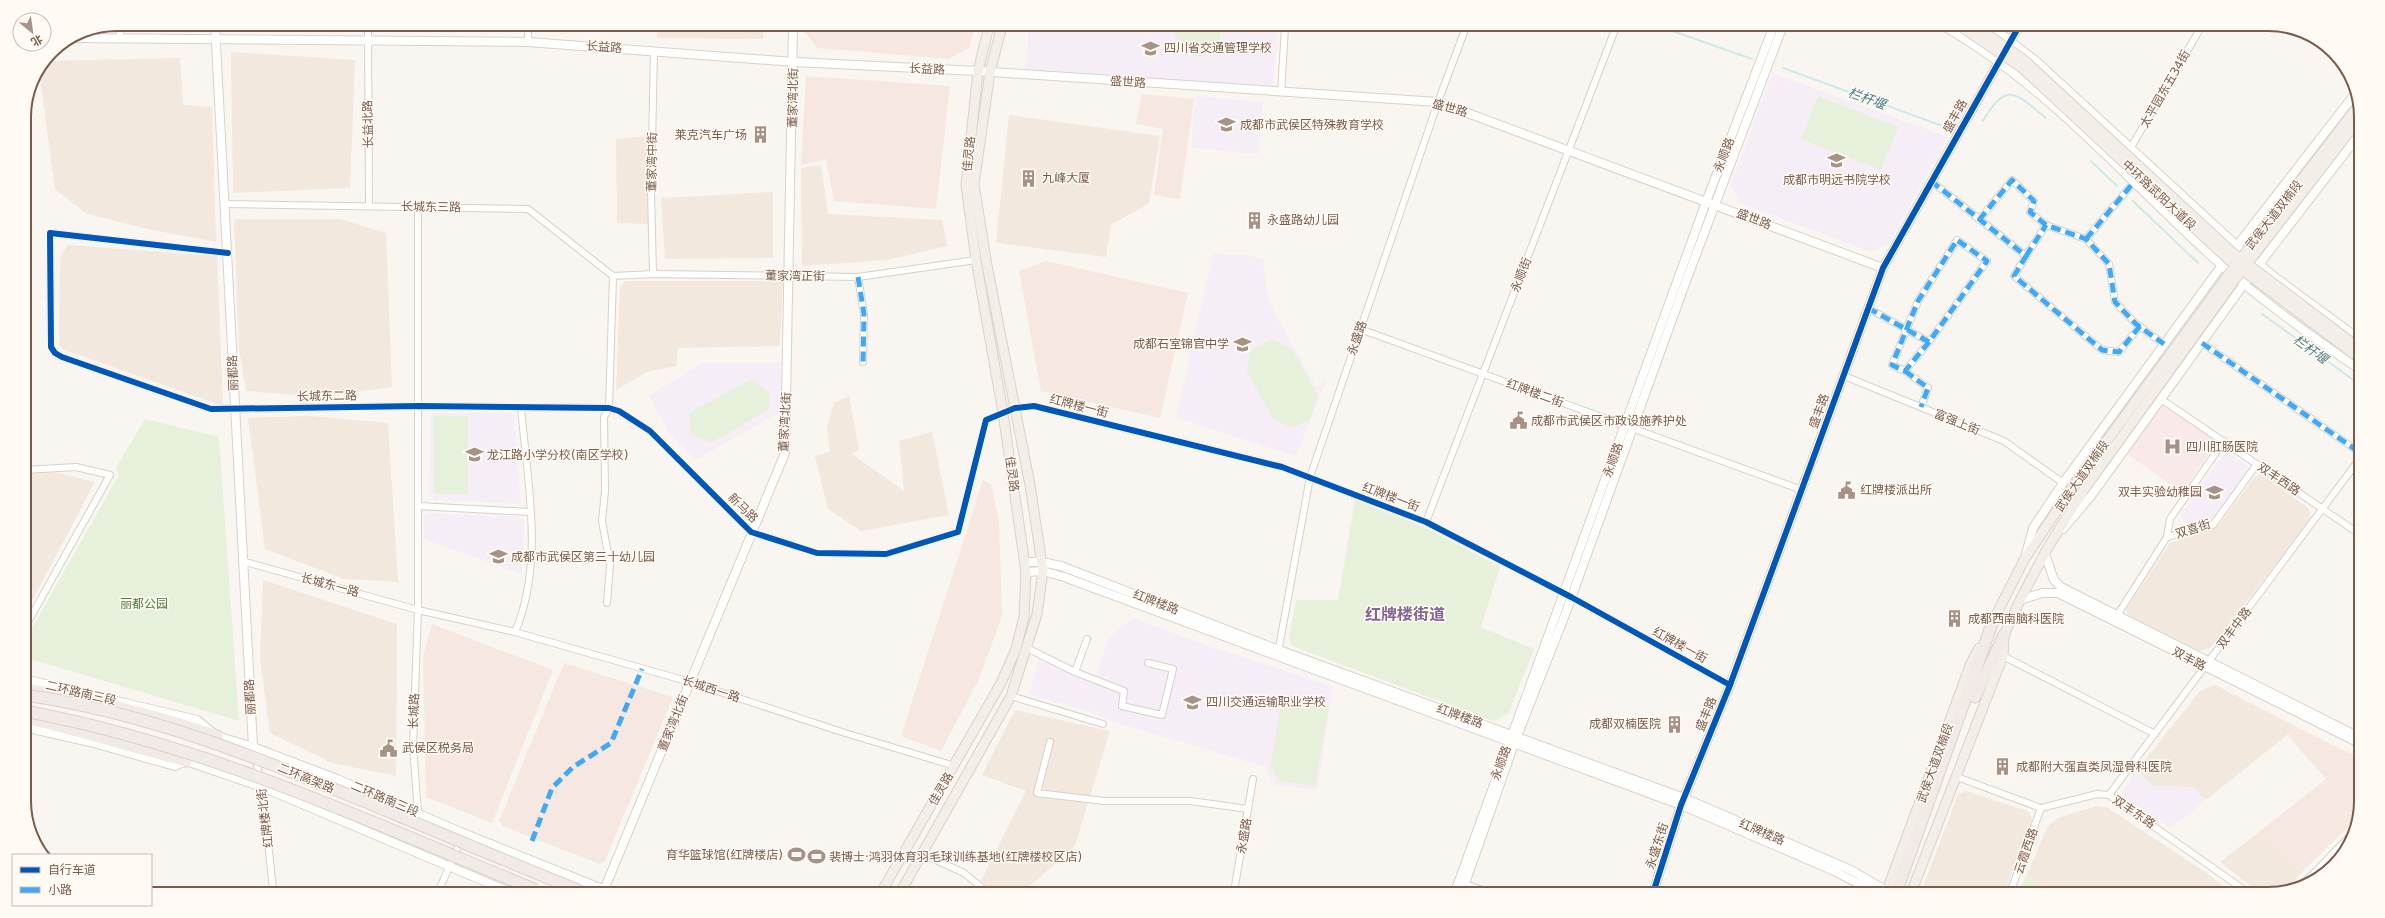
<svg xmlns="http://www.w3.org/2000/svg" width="2385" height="918" font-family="'DejaVu Sans','Noto Sans SC',sans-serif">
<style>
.residential{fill:#f2e8de}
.commercial{fill:#f6e8e1}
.education{fill:#f6eef6}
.medical{fill:#fae9e9}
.green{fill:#e7f0db}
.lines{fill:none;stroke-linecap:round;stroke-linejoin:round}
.stream{stroke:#d0e8ea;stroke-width:2}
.street-casing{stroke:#d7d1cb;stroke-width:8}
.secondary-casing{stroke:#d9d2cb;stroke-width:10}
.primary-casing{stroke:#dad1cc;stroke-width:11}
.highway-casing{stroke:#dad1cc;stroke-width:13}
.street{stroke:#fefefd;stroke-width:6}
.secondary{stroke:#fefefd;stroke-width:8}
.primary{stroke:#f3eee8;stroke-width:9}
.highway{stroke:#f2eae7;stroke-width:11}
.primary-bridge-casing{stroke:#dad1cc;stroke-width:11;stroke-linecap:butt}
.highway-bridge-casing{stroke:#dad1cc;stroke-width:13;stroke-linecap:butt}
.primary-bridge{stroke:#f3eee8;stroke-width:9}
.highway-bridge{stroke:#f2eae7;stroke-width:11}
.quiet{stroke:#3fa9f5;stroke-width:5;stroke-dasharray:10 5;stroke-linecap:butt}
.cycleway-casing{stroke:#fffaf3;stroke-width:8}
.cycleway{stroke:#0057b8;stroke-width:6}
.labels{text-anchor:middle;stroke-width:3;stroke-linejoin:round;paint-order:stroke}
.street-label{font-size:12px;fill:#7a5c4d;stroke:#fffaf3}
.poi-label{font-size:12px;fill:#7a5c4d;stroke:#fffaf3;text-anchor:start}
.park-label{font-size:12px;fill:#537a41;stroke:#fffaf3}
.water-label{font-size:13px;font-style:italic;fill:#437c86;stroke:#fffaf3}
.district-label{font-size:16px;font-weight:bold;fill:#846695;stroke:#fffaf3}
.rim{fill:none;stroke:#7a5c4d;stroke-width:2}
</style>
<rect width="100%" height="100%" fill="#f9f5f0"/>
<g class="residential">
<polygon points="657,25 764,25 763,39 657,38"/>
<polygon points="231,52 355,60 350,188 233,193"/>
<polygon points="180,58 183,105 212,107 216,242 143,228 85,213 55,189 39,69 45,61"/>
<polygon points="1009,115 1160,136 1149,203 1111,225 1106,257 996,243"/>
<polygon points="652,136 652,224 617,223 616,139"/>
<polygon points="821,165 828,214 942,220 947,246 887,260 802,266 801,168"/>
<polygon points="773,192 773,258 665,259 661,198"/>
<polygon points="234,219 340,219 386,233 392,387 320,397 246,391 239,348"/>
<polygon points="68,245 217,256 223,406 62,349 59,344 60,256"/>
<polygon points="625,281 783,281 780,346 678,348 676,366 647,372 616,390 620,287"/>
<polygon points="849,396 859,449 852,454 904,491 899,441 932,432 949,515 861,531 828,509 815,456 830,452 827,427 834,403"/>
<polygon points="310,416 388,423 398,582 344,579 265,549 248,418"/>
<polygon points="53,472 95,482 24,616 24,475"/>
<polygon points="2263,474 2309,509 2311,519 2210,648 2199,651 2128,615 2126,610 2170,543 2219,525 2255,476"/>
<polygon points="263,580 397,624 396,776 332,763 270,733 260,658"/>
<polygon points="2215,685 2297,727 2206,800 2192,787 2152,786 2137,770 2200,691"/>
<polygon points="1015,710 1110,731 1075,846 1024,891 995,891 981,881 1026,791 982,775"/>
<polygon points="1966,791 2028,811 2032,820 2004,893 1928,893 1924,884 1958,795"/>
<polygon points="2096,806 2108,808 2208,874 2233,894 2050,893 2026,876 2048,826 2058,818"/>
<polygon points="2259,832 2302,872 2289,887 2269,894 2261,894 2220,862"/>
</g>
<g class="commercial">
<polygon points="805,26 975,26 969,48 948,59 817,48 805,32"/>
<polygon points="806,76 950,86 936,209 834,201 826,159 801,165"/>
<polygon points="1142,94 1194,99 1180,199 1154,195 1163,129 1136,124"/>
<polygon points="1046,261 1188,293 1160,418 1041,391 1019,271"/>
<polygon points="983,480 991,484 999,522 1002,616 978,681 941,751 901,736"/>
<polygon points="432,624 553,670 492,823 426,797 423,656"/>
<polygon points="564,663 673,697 605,861 600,864 502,826 499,821"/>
<polygon points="2297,727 2357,757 2356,819 2302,872 2259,832 2326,779 2288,736"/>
</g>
<g class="education">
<polygon points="1029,26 1277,27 1273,90 1026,69"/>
<polygon points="1772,73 1948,137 1888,244 1871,252 1740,203 1731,185"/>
<polygon points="1195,96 1263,102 1258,154 1191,148"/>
<polygon points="1213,254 1247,255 1263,259 1266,288 1272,308 1316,387 1326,381 1296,456 1176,418"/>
<polygon points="780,362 784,410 695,460 669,432 649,396 702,363"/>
<polygon points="431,413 511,413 514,415 521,504 434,500 430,495"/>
<polygon points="2226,451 2247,465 2250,470 2211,520 2195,524 2185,522 2180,515"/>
<polygon points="429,513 518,517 524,520 522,574 424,539 423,518"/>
<polygon points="1133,618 1211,647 1332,686 1318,790 1274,785 1266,767 1114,722 1084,710 1029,694 1041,650 1096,675 1108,639"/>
<polygon points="2137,770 2152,786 2192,787 2206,800 2170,828 2125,798 2124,789"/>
</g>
<polygon class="medical" points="2164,402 2219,440 2182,492 2127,454"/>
<g class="green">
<polygon points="1166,26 1222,27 1219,42 1201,57 1192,55"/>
<polygon points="1818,96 1898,127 1881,170 1801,139"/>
<polygon points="1272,339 1293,350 1318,396 1310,419 1293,428 1274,420 1247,372 1250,351"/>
<polygon points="752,379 769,393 769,409 711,443 691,434 689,413"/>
<polygon points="433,416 468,416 468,494 434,494"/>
<polygon points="145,419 219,437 239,721 24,657 24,642 119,475 116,468"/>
<polygon points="1355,500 1426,528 1500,567 1481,627 1534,649 1508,714 1495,721 1490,720 1292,646 1289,638 1296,600 1338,600"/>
<polygon points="1299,701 1329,706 1315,786 1280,781 1270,767 1280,711"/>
<polygon points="2026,876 2050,893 2018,893"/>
</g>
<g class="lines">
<g class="stream">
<polyline points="1664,28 1752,59"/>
<polyline points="1783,68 1951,129"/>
<path d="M1983,121C2007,81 2014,92 2046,118"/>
<polyline points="2091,161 2117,186"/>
<polyline points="2133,201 2198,263"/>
<polyline points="2262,314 2359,384"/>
</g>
<defs>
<g id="street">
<polyline points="120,24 120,38"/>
<polyline points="368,25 369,206"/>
<polyline points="528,42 528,25"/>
<polyline points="1281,92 1285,27"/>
<polyline points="2130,149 2200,29"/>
<polyline points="1931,181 2026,256 2014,276 2102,350 2119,352 2140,326"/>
<polyline points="226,204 528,209 613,276"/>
<polyline points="418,206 418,610 413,747 418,813"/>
<polyline points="1979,220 2012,180 2034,201 2030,212 2046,225 2086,239 2109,264 2115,302 2136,324 2164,344"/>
<polyline points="2086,239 2134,182"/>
<polyline points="228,253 50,233 51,347 55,353 62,357 211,409 419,406 609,408 619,411 650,431 751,532 817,553 886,554 958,532 986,420 1015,408 1034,406 1282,467 1426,522 1571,597 1730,685"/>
<polyline points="2026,256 2046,225"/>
<polyline points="653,274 651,191 654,51"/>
<polyline points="613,276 653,274 858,277 976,260"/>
<polyline points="858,277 864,314 863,362"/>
<polyline points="1868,308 1929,342 1987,261 1957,240 1918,301 1892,365 1905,371 1929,342"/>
<polyline points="1360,329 1802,490"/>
<polyline points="2202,343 2359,452"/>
<polyline points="1905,371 1928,388 1921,407"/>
<polyline points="1844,376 2004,441 2063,483"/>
<polyline points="2161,399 2358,533"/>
<polyline points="24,470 76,467 110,475 24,629"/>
<polyline points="418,506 530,512"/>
<polyline points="1426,522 1616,27"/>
<polyline points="2167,537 2170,519 2224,441"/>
<polyline points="242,561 418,610 515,632 690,682 842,732 955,766"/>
<polyline points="607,603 610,565 602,521 605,491 604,417 609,408 613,276"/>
<polyline points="2118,614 2167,537 2213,525 2257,464"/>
<path d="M515,632C545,562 527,481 521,407"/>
<polyline points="1027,648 1075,672 1124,691 1122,706 1162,715 1173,669 1148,663"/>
<polyline points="1278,653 1310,477 1438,102 1466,27"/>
<polyline points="2003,656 2155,734"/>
<polyline points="1075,672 1087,639"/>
<polyline points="1011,696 1103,724"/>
<polyline points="1050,742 1037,793 1104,801 1190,801 1248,809"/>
<polyline points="255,756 262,787 273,889"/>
<polyline points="1957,777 2041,808 2097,794 2109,795 2250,894"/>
<polyline points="2109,795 2358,461"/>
<polyline points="921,853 964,873 986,891"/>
<polyline points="2306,881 2356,830"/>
<polyline points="1465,884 1488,892"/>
<polyline points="439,890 461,840"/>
<polyline points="1234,892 1253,779"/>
<polyline points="2010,893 2041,808"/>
</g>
<g id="secondary">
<polyline points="215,24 253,747"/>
<path d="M1947,28C2047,86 2124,176 2208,253C2255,296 2307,333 2359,369"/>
<polyline points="1993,28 2036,61 2237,246 2276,278 2359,339"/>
<polyline points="71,38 528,42 794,62 978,71 1438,102 1883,268"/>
<polyline points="2063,529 2091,496 2244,284 2361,132"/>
<polyline points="2026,554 2033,528 2063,483 2222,265 2355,94"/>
<polyline points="2045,554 2054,580 2061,587 2357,736"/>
<polyline points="1024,562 1041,562 1061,566 1279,650 1684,798 1851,870 1890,893"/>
<polyline points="1026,572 1043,571 1064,577 1681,805 1832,870 1877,893"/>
<polyline points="2020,600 2042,593 2058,593 2357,742"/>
<polyline points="24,679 197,720 217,736 253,747 337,779 463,833 605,890"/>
<polyline points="24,727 90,742 175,766 186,761 262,787 505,890"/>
<polyline points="604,890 785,453 793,26"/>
<polyline points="1455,892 1706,202 1773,28"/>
<polyline points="1462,892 1514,744 1565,615 1686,281 1782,28"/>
<polyline points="1653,893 1681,805 1730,685 1883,268 2018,28"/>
</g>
<g id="primary">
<polyline points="1989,629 2024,560 2070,491"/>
<polyline points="882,891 1001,683 1016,649 1024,617 1026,572 1003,413 976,260 966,185 978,71 989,26"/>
<polyline points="901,891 1011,696 1037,614 1043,571 1030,485 986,260 974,184 990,72 1002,26"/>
<polyline points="1886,893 1971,663 1979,648"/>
<polyline points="1911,893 2003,656 2004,635 2020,600 2047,549 2085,488"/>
</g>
<g id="highway">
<path d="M24,689C90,698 154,715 217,736"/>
<polyline points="1975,697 2004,635"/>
<polyline points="24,719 43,722 186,761"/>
<polyline points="1896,893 1992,624"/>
</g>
</defs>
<use href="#street" class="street-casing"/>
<use href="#secondary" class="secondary-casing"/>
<use href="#primary" class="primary-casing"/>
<use href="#highway" class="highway-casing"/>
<use href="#street" class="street"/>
<use href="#secondary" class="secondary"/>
<use href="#primary" class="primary"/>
<use href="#highway" class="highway"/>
<defs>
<g id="primary-bridge">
<polyline points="1963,28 2022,68 2229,260 2359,358"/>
<polyline points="1978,28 2023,59 2233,253 2359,348"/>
<polyline points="2085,488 2233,282 2361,117"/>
<polyline points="2070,491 2229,274 2359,105"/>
</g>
<g id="highway-bridge">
<path d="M24,695C149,712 269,762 385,810C449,837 513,864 578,890"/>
<path d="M24,711C204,744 368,821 536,890"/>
</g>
</defs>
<use href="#primary-bridge" class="primary-bridge-casing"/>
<use href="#highway-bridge" class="highway-bridge-casing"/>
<use href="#primary-bridge" class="primary-bridge"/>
<use href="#highway-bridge" class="highway-bridge"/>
<g class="quiet">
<polyline points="1931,181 2026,256 2014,276 2102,350 2119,352 2140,326"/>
<polyline points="1979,220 2012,180 2034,201 2030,212 2046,225 2086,239 2109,264 2115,302 2136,324 2164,344"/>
<polyline points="2086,239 2134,182"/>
<polyline points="2026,256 2046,225"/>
<polyline points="858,277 864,314 863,362"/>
<polyline points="1868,308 1929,342 1987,261 1957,240 1918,301 1892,365 1905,371 1929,342"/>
<polyline points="2202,343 2359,452"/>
<polyline points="1905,371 1928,388 1921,407"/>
<polyline points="532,841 552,788 573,767 611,743 642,669"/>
</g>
<defs>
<g id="cycleway">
<polyline points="228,253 50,233 51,347 55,353 62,357 211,409 419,406 609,408 619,411 650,431 751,532 817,553 886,554 958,532 986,420 1015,408 1034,406 1282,467 1426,522 1571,597 1730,685"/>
<polyline points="1653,893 1681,805 1730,685 1883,268 2018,28"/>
</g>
</defs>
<use href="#cycleway" class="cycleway-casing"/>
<use href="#cycleway" class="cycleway"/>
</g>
<defs>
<symbol id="school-bare" viewBox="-9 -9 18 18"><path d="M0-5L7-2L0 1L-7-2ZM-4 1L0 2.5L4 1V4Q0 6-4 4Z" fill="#a69286" stroke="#fffaf3" stroke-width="2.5" paint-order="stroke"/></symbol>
<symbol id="building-bare" viewBox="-9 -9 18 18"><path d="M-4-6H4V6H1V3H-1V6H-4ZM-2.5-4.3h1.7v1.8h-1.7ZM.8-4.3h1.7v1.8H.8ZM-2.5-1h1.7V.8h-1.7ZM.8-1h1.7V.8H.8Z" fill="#a69286" stroke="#fffaf3" stroke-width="2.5" paint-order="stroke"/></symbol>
<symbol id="civic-bare" viewBox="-9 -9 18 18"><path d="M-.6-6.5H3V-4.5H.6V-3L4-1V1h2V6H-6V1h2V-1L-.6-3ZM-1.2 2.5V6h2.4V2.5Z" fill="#a69286" stroke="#fffaf3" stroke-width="2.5" paint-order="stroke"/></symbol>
<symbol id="hospital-bare" viewBox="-9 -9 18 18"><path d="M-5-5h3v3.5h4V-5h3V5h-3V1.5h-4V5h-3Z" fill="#a69286" stroke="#fffaf3" stroke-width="2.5" paint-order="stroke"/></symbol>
<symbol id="stadium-bare" viewBox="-9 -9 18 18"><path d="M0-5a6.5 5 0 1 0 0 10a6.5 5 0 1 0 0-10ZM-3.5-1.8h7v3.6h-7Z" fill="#a69286" stroke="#fffaf3" stroke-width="2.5" paint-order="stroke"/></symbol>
</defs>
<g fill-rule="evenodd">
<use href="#school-bare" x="1138" y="36" width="25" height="25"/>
<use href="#school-bare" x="1214" y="112" width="25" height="25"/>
<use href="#building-bare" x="748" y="122" width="25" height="25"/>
<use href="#school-bare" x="1824" y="148" width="25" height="25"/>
<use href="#building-bare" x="1016" y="166" width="25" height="25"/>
<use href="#building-bare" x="1242" y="208" width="25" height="25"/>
<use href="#school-bare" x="1230" y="332" width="25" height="25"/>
<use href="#civic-bare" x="1506" y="408" width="25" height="25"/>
<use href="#hospital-bare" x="2160" y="434" width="25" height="25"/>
<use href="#school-bare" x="462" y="442" width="25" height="25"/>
<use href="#civic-bare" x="1834" y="478" width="25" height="25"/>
<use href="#school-bare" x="2202" y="480" width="25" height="25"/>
<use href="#school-bare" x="486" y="544" width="25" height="25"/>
<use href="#building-bare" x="1942" y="606" width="25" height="25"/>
<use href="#school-bare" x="1180" y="690" width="25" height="25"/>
<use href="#building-bare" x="1662" y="712" width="25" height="25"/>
<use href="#civic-bare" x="376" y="736" width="25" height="25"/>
<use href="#building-bare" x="1990" y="754" width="25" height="25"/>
<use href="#stadium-bare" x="784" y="842" width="25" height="25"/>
<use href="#stadium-bare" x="804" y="844" width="25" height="25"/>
</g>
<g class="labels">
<g class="street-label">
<text transform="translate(604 47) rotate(4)" y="4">长益路</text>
<text transform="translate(927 69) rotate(3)" y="4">长益路</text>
<text transform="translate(1128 82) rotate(4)" y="4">盛世路</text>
<text transform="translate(2165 89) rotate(-60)" y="4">太平园东五34街</text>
<text transform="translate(793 98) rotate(-89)" y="4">董家湾北街</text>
<text transform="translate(1450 108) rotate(16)" y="4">盛世路</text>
<text transform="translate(1955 116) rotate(-61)" y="4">盛丰路</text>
<text transform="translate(368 124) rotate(-91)" y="4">长益北路</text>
<text transform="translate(969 154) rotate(-84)" y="4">佳灵路</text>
<text transform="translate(1724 155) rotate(-69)" y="4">永顺路</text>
<text transform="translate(652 162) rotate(-89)" y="4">董家湾中街</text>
<text transform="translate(2159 195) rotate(43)" y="4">中环路武阳大道段</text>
<text transform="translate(431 207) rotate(1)" y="4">长城东三路</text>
<text transform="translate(2274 215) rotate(-52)" y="4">武侯大道双楠段</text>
<text transform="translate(1754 219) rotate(21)" y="4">盛世路</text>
<text transform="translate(1521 275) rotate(-69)" y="4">永顺街</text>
<text transform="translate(795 276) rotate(1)" y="4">董家湾正街</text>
<text transform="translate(1357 338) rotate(-71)" y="4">永盛路</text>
<text transform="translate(233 373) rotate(-92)" y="4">丽都路</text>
<text transform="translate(1535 393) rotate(20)" y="4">红牌楼二街</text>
<text transform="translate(327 396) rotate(-1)" y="4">长城东二路</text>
<text transform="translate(1079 406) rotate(14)" y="4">红牌楼一街</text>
<text transform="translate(1819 411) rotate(-70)" y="4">盛丰路</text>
<text transform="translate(785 422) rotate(-87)" y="4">董家湾北街</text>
<text transform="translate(1957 422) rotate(22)" y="4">富强上街</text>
<text transform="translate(1613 460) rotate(-70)" y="4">永顺路</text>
<text transform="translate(1012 474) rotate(82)" y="4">佳灵路</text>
<text transform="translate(2082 476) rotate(-55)" y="4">武侯大道双楠段</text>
<text transform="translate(2279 479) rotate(34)" y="4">双丰西路</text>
<text transform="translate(1391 497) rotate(21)" y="4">红牌楼一街</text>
<text transform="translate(743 508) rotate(44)" y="4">新马路</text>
<text transform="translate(2193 529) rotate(-18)" y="4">双喜街</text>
<text transform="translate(330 585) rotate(15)" y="4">长城东一路</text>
<text transform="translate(1156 602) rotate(21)" y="4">红牌楼路</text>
<text transform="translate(2234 628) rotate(-53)" y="4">双丰中路</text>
<text transform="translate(1680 645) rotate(29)" y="4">红牌楼一街</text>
<text transform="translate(2189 659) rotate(28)" y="4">双丰路</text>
<text transform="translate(711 689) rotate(18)" y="4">长城西一路</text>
<text transform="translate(81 693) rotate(13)" y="4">二环路南三段</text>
<text transform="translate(250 697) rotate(-93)" y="4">丽都路</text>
<text transform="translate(414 711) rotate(-88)" y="4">长城路</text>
<text transform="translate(1706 714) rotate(-68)" y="4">盛丰路</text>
<text transform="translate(1460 716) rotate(20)" y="4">红牌楼路</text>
<text transform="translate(673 723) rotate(-68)" y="4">董家湾北街</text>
<text transform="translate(1501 763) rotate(-70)" y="4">永顺路</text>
<text transform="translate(1935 763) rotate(-70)" y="4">武侯大道双楠段</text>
<text transform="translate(306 778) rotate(22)" y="4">二环高架路</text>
<text transform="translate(941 789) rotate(-60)" y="4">佳灵路</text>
<text transform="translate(385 799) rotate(23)" y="4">二环路南三段</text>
<text transform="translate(2134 812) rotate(34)" y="4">双丰东路</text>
<text transform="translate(265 818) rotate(-97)" y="4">红牌楼北街</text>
<text transform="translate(1762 832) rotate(23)" y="4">红牌楼路</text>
<text transform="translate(1244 836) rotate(-80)" y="4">永盛路</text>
<text transform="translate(1657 846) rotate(-72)" y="4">永盛东街</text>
<text transform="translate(2026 851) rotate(-71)" y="4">云霞西路</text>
</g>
<g class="poi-label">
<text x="1164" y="52">四川省交通管理学校</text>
<text x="1240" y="129">成都市武侯区特殊教育学校</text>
<text x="747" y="139" text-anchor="end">莱克汽车广场</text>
<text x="1042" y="182">九峰大厦</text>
<text x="1837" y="184" text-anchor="middle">成都市明远书院学校</text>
<text x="1267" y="224">永盛路幼儿园</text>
<text x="1229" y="348" text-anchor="end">成都石室锦官中学</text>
<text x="1531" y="425">成都市武侯区市政设施养护处</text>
<text x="2186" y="451">四川肛肠医院</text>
<text x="487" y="459">龙江路小学分校(南区学校)</text>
<text x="1860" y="494">红牌楼派出所</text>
<text x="2202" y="496" text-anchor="end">双丰实验幼稚园</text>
<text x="511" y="561">成都市武侯区第三十幼儿园</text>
<text x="1968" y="623">成都西南脑科医院</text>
<text x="1206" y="706">四川交通运输职业学校</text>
<text x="1661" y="728" text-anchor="end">成都双楠医院</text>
<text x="402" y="752">武侯区税务局</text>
<text x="2016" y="771">成都附大强直类凤湿骨科医院</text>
<text x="783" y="859" text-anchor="end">育华篮球馆(红牌楼店)</text>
<text x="829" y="861">裴博士·鸿羽体育羽毛球训练基地(红牌楼校区店)</text>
</g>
<g class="park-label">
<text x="144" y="608">丽都公园</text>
</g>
<g class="water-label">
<text transform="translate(1867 98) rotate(20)" y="5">栏杆堰</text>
<text transform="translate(2311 349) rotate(36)" y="5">栏杆堰</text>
</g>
<g class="district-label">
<text x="1405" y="620">红牌楼街道</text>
</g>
</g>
<path d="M0 0H2385V918H0ZM117 31H2268A86 86 0 0 1 2354 117V801A86 86 0 0 1 2268 887H117A86 86 0 0 1 31 801V117A86 86 0 0 1 117 31Z" fill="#fffaf3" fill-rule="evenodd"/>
<path class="rim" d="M117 31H2268A86 86 0 0 1 2354 117V801A86 86 0 0 1 2268 887H117A86 86 0 0 1 31 801V117A86 86 0 0 1 117 31Z"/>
<rect x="12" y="854" width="140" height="52" fill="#fffaf3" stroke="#cabbb1"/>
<rect x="20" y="867" width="20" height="6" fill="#0057b8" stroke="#cabbb1"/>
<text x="48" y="874" font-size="12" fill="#7a5c4d">自行车道</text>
<rect x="20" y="887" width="20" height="6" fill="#3fa9f5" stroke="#cabbb1"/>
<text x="48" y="894" font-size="12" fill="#7a5c4d">小路</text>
<g transform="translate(32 32) rotate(151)"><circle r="19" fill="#fffaf3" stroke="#cabbb1"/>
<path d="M0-3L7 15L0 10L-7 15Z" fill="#a69286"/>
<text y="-6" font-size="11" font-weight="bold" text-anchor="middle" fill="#7a5c4d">北</text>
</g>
</svg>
